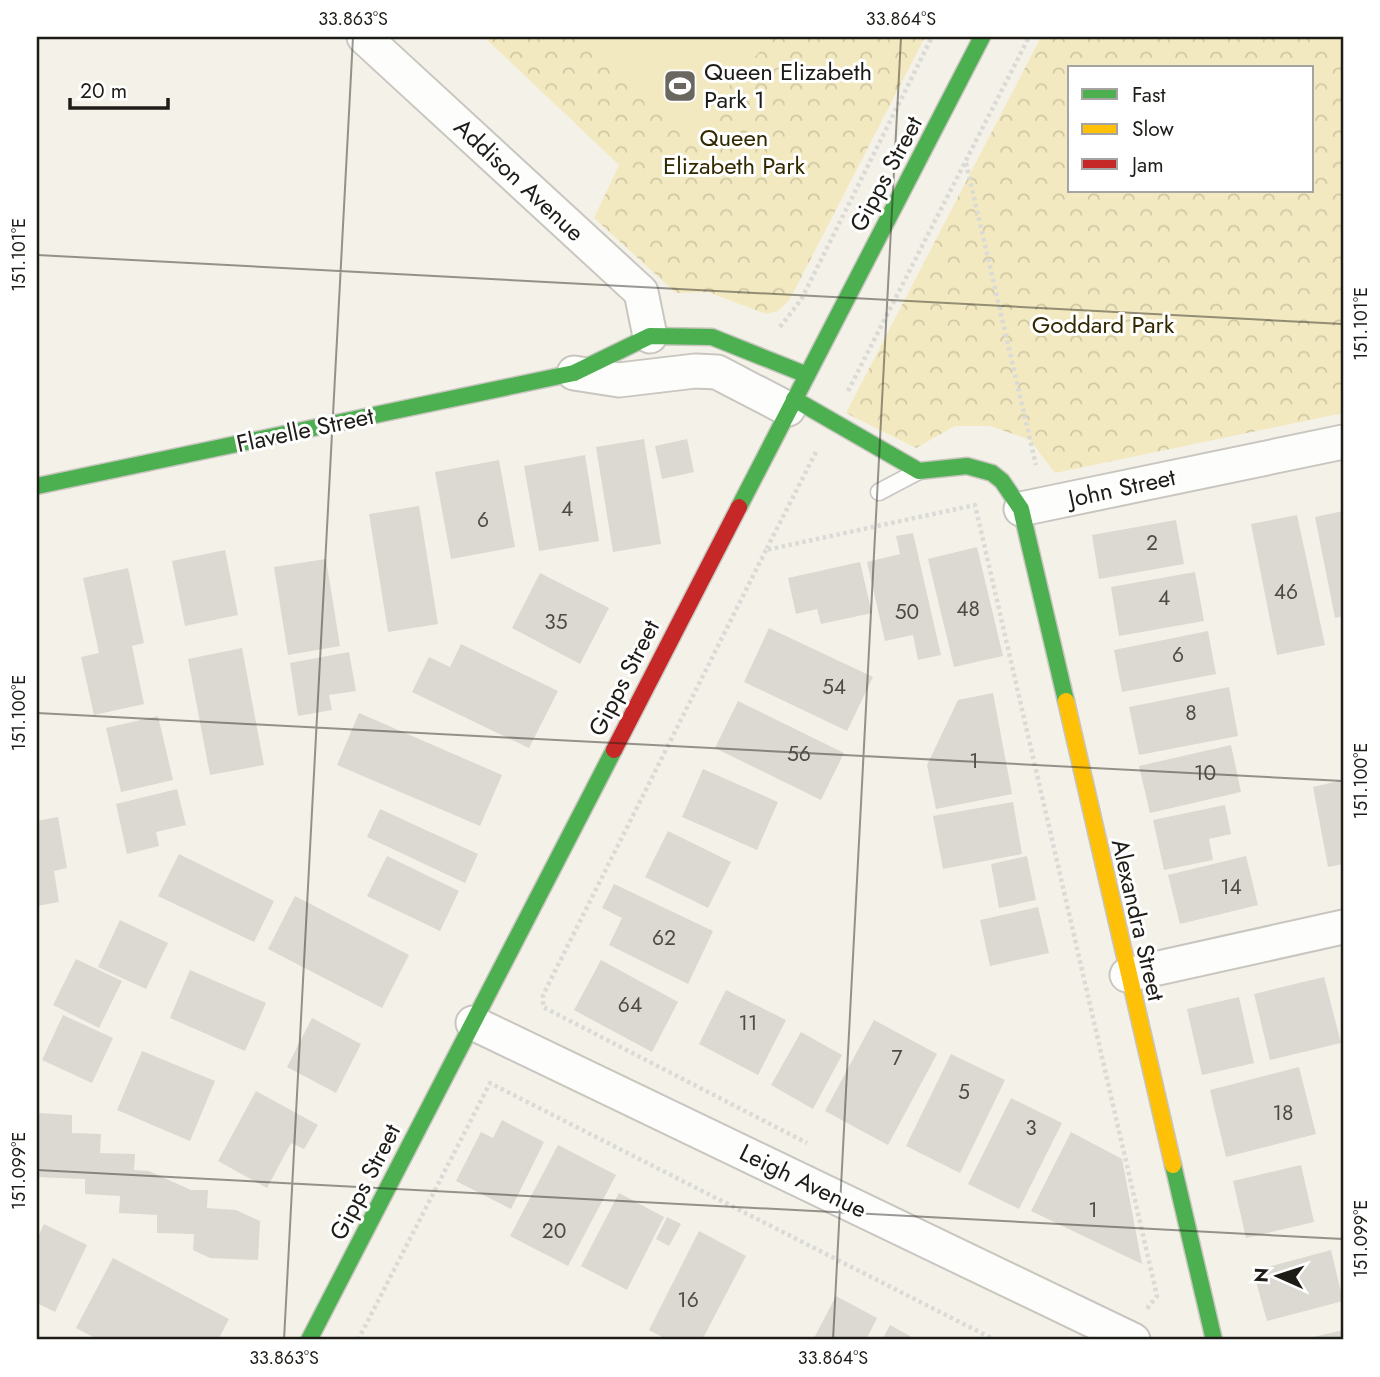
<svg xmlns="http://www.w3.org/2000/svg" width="1380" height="1377" font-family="Jost,sans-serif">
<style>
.park{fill:url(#park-crowns);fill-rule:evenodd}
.pitch{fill:#f3e9c0}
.building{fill:#dbd9d1}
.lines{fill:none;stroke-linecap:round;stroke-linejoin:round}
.lane-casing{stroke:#c8c6bf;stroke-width:19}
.street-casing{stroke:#c8c6bf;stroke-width:37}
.fast-casing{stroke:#c8c6bf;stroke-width:19}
.slow-casing{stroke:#c8c6bf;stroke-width:19}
.jam-casing{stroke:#c8c6bf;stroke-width:19}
.path{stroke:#dadad7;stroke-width:4.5;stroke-dasharray:3.5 3.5;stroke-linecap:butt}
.lane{stroke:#fdfdfc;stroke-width:16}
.street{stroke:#fdfdfc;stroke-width:33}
.fast{stroke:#4caf50;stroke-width:16}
.slow{stroke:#ffc107;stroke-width:16}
.jam{stroke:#c62828;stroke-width:16}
.ticks{fill:none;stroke:#1e1c17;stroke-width:2;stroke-opacity:0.45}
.labels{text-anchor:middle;stroke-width:6;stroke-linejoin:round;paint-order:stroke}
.number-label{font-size:21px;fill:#4d4b46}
.poi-label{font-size:24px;fill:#1e1c17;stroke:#fff;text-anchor:start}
.park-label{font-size:24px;fill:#322901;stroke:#fff}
.street-label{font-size:24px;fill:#1e1c17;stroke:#fff}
.neatline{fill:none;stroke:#1e1c17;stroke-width:2.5}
.ticks-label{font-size:18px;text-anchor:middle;fill:#1e1c17}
</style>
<defs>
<pattern id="park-crowns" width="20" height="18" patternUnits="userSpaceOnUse" patternTransform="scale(1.75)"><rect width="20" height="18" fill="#f3e9c0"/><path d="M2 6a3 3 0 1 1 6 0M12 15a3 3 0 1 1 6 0" fill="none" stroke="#d0c7a4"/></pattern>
</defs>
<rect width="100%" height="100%" fill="#f4f1e8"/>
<g class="park">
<polygon points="484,37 925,37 790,299 778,311 766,314 708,292 676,293 594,218 619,165"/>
<path d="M1041,37H1343V413L1055,473L1030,440L990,426H955L916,448L846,413ZM1070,68H1312V191H1070Z"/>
</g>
<g class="pitch">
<polygon points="578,37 773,37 685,135"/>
<polygon points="1312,37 1343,37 1343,68"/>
</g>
<g class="building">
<polygon points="644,439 661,544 613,552 596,447"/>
<polygon points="687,439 694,472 662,479 655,446"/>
<polygon points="585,455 599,541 539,551 524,466"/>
<polygon points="499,460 515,547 451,559 435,472"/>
<polygon points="419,506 438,624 388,632 369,514"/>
<polygon points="1343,511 1343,616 1335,618 1315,517"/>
<polygon points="1297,515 1325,645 1277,655 1251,524"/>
<polygon points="1176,520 1184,564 1099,579 1092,535"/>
<polygon points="913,533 941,655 918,660 913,635 885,641 867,562 900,554 896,536"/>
<polygon points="977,547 1003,656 954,667 928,559"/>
<polygon points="225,550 238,615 185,626 172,561"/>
<polygon points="326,559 340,646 288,655 274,567"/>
<polygon points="860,562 872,613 821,624 817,609 796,614 788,578"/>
<polygon points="128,568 144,643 132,646 144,704 94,715 81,657 99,653 83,578"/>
<polygon points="1195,572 1204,621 1119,636 1111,587"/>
<polygon points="540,573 609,608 580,664 512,628"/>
<polygon points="769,628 873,677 847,731 744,682"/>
<polygon points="1208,631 1216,674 1122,692 1114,650"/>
<polygon points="461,644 558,691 529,748 412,692 429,657 450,667"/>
<polygon points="242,648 264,765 210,775 188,659"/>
<polygon points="349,652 356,691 329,695 332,710 298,716 290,663"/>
<polygon points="1229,687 1238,736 1139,755 1129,707"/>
<polygon points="993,693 1012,794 936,809 927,765 958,700"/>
<polygon points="738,701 844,753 821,800 715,748"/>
<polygon points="359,713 502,775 480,826 337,765"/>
<polygon points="158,716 173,780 121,792 106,728"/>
<polygon points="1231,745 1241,792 1150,813 1139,766"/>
<polygon points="703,769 778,802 757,850 682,817"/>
<polygon points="1343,780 1343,864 1328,867 1313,787"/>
<polygon points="177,789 186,825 156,832 159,846 127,854 116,804"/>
<polygon points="1013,802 1022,854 943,869 933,816"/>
<polygon points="1225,805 1231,834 1209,839 1213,860 1164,870 1153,820"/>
<polygon points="380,809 478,854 465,883 367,837"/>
<polygon points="58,817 67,868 54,871 59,902 37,906 37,821"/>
<polygon points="668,831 731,862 708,908 645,877"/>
<polygon points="179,854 274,901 254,942 158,896"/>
<polygon points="387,856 459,891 440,931 367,896"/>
<polygon points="1027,856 1036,900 999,908 991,864"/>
<polygon points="1246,856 1258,905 1180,924 1168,875"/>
<polygon points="614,884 713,931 688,984 609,945 622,918 602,908"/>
<polygon points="295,896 409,955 382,1008 268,949"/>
<polygon points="1038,907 1049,953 990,966 980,920"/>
<polygon points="120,920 168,943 146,989 98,967"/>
<polygon points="76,959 122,981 99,1028 53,1005"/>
<polygon points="601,960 678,1002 652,1052 574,1010"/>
<polygon points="190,970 266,1003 245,1051 170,1018"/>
<polygon points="1324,977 1341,1043 1270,1060 1254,994"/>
<polygon points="726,990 786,1020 758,1075 699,1044"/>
<polygon points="1239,997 1254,1063 1202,1075 1187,1009"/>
<polygon points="63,1015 113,1038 92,1083 42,1060"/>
<polygon points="312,1018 361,1044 336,1093 287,1067"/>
<polygon points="874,1020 937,1054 888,1145 825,1111"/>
<polygon points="801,1032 842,1055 813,1109 771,1085"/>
<polygon points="142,1051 215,1081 190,1141 117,1110"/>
<polygon points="951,1054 1005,1080 960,1173 906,1146"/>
<polygon points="1299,1067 1316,1134 1226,1157 1210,1090"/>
<polygon points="256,1091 318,1125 304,1149 291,1143 267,1188 218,1161"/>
<polygon points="1011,1098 1062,1123 1019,1209 968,1184"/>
<polygon points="39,1113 72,1115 72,1133 101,1134 100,1153 135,1154 134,1170 149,1171 191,1190 208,1190 207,1208 236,1210 260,1221 258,1260 210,1258 193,1250 194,1234 157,1233 157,1215 119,1213 120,1196 85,1194 85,1179 37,1177"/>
<polygon points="502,1120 544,1142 511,1209 456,1181 481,1132 493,1138"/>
<polygon points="1071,1132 1122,1159 1142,1264 1031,1211"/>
<polygon points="558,1145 616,1175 568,1266 510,1236"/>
<polygon points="1301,1165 1314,1222 1246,1238 1233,1181"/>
<polygon points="619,1193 664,1217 627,1290 581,1266"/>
<polygon points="667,1217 681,1224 669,1246 656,1239"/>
<polygon points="44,1224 87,1245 55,1312 37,1303 37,1239"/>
<polygon points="699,1231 746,1256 702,1340 668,1340 649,1330"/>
<polygon points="1331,1250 1343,1301 1267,1321 1253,1271"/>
<polygon points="113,1258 229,1319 218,1340 99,1340 76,1328"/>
<polygon points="836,1296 877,1318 866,1340 813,1340"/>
<polygon points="890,1325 917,1340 882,1340"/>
<polygon points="1343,1330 1343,1340 1305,1340 1305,1339"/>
</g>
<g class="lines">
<defs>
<polyline id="lane" points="879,492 917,472"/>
<g id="street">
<polyline points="364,37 641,292 650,336"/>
<polyline points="574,373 619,380 695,371 717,372 788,409"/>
<polyline points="1021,509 1343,442"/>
<polyline points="1127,975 1343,927"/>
<polyline points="473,1023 1133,1340"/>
</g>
<g id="fast">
<polyline points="794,399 919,471 967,466 992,473 1002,481 1021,509 1066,701"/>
<polyline points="37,486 574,373 650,336 712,337 807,375"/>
<polyline points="739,507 982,37"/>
<polyline points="1173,1165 1214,1340"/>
<polyline points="309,1340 614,750"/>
</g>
<polyline id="slow" points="1066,701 1173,1165"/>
<polyline id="jam" points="614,750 739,507"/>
</defs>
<use href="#lane" class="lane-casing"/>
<use href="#street" class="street-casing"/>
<use href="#fast" class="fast-casing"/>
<use href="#slow" class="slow-casing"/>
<use href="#jam" class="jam-casing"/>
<g class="path">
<polyline points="966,163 1036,465"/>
<polyline points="780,327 801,300 932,37"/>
<polyline points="848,391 1029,37"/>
<polyline points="816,452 766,550 975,505 1157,1296 1146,1310"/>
<polyline points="766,550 543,995 543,1007 807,1143"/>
<polyline points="358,1340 490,1083 995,1340"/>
</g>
<use href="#lane" class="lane"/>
<use href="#street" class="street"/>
<use href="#fast" class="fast"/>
<use href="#slow" class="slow"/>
<use href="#jam" class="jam"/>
</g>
<path class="ticks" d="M37,255L1343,324M37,713L1343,781M37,1170L1343,1239M284,1340L353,37M833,1340L901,37"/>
<defs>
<symbol id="stadium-square" viewBox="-11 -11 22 22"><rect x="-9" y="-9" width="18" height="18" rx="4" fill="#696760" stroke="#fff"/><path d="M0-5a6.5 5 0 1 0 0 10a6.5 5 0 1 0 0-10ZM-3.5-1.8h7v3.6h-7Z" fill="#fff"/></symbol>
</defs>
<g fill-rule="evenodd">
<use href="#stadium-square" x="661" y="67" width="38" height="38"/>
</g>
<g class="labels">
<g class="number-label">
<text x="567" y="516">4</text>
<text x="483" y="527">6</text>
<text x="1152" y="550">2</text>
<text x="1286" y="599">46</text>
<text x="1164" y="605">4</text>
<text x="968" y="616">48</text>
<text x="907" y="619">50</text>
<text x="556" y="629">35</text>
<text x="1178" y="662">6</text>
<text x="834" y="694">54</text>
<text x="1191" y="720">8</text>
<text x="799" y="761">56</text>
<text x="974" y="768">1</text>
<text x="1205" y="780">10</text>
<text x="1231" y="894">14</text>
<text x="664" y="945">62</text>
<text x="630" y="1012">64</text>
<text x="748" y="1030">11</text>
<text x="897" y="1065">7</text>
<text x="964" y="1099">5</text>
<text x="1283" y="1120">18</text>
<text x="1031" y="1135">3</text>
<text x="1093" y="1217">1</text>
<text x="554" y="1238">20</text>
<text x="688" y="1307">16</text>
</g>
<g class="poi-label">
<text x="704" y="80">Queen Elizabeth<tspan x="704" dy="28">Park 1</tspan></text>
</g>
<g class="park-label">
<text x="734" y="146">Queen<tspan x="734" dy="28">Elizabeth Park</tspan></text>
<text x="1103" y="333">Goddard Park</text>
</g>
<g class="street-label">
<text transform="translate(886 174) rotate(-62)" y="8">Gipps Street</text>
<text transform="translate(519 180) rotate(43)" y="8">Addison Avenue</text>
<text transform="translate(305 430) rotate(-12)" y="8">Flavelle Street</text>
<text transform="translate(1122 488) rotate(-12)" y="8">John Street</text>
<text transform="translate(624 678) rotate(-63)" y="8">Gipps Street</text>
<text transform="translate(1138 920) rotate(77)" y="8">Alexandra Street</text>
<text transform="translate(803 1181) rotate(26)" y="8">Leigh Avenue</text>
<text transform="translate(365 1182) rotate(-63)" y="8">Gipps Street</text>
</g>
</g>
<rect width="1380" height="1377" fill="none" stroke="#ffffff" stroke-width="77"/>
<rect x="1068" y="66" width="245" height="126" fill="#ffffff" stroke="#a5a4a2" stroke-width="2"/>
<rect x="1082" y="89" width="35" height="10" fill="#4caf50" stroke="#a5a4a2" stroke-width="2"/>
<text x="1132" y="102" font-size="21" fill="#1e1c17">Fast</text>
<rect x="1082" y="124" width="35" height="10" fill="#ffc107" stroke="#a5a4a2" stroke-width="2"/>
<text x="1132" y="136" font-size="21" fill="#1e1c17">Slow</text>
<rect x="1082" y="159" width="35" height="10" fill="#c62828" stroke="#a5a4a2" stroke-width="2"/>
<text x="1132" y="172" font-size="21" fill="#1e1c17">Jam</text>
<g transform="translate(1278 1276) rotate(273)" stroke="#ffffff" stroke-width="5" paint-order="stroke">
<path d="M0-5L12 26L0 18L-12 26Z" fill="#1e1c17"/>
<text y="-10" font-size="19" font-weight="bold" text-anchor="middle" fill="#1e1c17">N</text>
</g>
<path d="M70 98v10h98v-10" fill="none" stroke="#1e1c17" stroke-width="3.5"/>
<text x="80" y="98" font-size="21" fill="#1e1c17" stroke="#ffffff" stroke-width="5" paint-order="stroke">20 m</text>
<rect x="38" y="38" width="1304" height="1300" class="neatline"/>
<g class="ticks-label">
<text x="353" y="25">33.863°S</text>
<text x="901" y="25">33.864°S</text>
<text transform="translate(19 255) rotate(-90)" y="6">151.101°E</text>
<text transform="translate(1361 324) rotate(-90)" y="6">151.101°E</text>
<text transform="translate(19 713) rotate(-90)" y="6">151.100°E</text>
<text transform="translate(1361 781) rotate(-90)" y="6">151.100°E</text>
<text transform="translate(19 1171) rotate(-90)" y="6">151.099°E</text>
<text transform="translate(1361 1239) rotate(-90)" y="6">151.099°E</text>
<text x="284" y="1364">33.863°S</text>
<text x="833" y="1364">33.864°S</text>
</g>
</svg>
